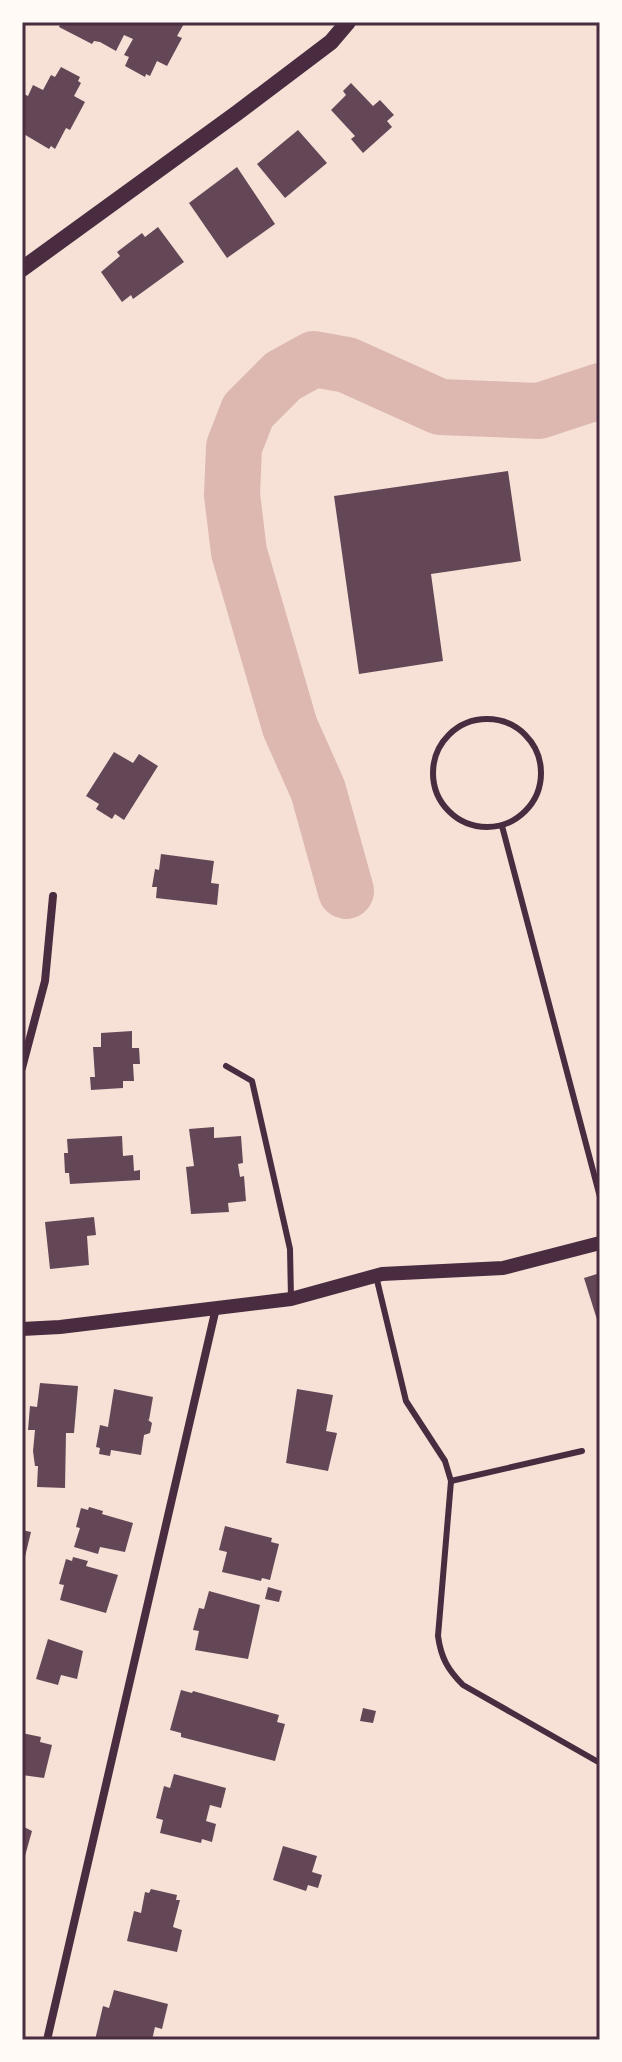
<svg xmlns="http://www.w3.org/2000/svg" width="622" height="2062" font-family="'Varela Round',sans-serif">
<style>
.lines{fill:none;stroke-linecap:round;stroke-linejoin:round}
.river{stroke:#dcb8b0;stroke-width:56}
.building{fill:#644757}
.service{stroke:#4a2c40;stroke-width:6}
.minor{stroke:#4a2c40;stroke-width:8}
.tertiary{stroke:#4a2c40;stroke-width:14}
.secondary{stroke:#4a2c40;stroke-width:16}
.neatline{fill:none;stroke:#4a2c40;stroke-width:3}
</style>
<rect width="100%" height="100%" fill="#f7e1d7"/>
<g class="lines">
<polyline class="river" points="346,891 318,790 290,727 239,552 232,495 234,447 248,411 283,376 314,359 347,365 440,407 539,411 600,391"/>
</g>
<g class="building">
<polygon points="55,22 185,22 177,36 182,38 167,66 157,61 150,76 146,74 145,77 125,66 129,57 124,55 133,39 124,35 116,51 100,42 94,41 92,44 59,27 60,25"/>
<polygon points="61,67 80,77 78,81 81,83 74,96 85,102 70,130 66,128 55,149 51,146 49,149 22,133 22,93 28,96 33,85 43,90 51,75 55,77"/>
<polygon points="351,83 373,106 380,100 394,115 387,121 392,127 363,153 351,139 355,136 331,110 346,95 343,91"/>
<polygon points="298,130 327,163 285,198 257,164"/>
<polygon points="237,167 275,224 227,258 189,203"/>
<polygon points="158,227 184,262 133,299 131,295 122,302 101,272 120,256 117,252 142,233 145,237"/>
<polygon points="508,471 521,561 431,574 443,661 359,674 334,496"/>
<polygon points="114,752 133,763 139,754 158,766 124,820 115,814 112,819 96,809 99,804 86,796"/>
<polygon points="161,854 214,861 211,883 219,884 217,905 156,898 157,887 152,887 155,869 159,870"/>
<polygon points="132,1031 132,1048 139,1048 140,1064 133,1064 134,1081 123,1081 123,1088 91,1090 90,1077 95,1077 93,1047 101,1047 101,1033"/>
<polygon points="214,1127 214,1138 241,1136 243,1163 238,1164 240,1177 244,1176 246,1201 228,1203 229,1212 191,1214 186,1167 194,1166 189,1129"/>
<polygon points="122,1136 123,1156 133,1155 134,1171 140,1170 140,1180 70,1184 69,1173 65,1173 64,1153 68,1153 67,1139"/>
<polygon points="94,1217 96,1235 87,1236 89,1265 50,1269 45,1222"/>
<polygon points="600,1273 600,1326 599,1326 584,1278"/>
<polygon points="40,1383 78,1386 74,1433 66,1433 65,1488 37,1487 38,1466 35,1466 33,1451 35,1430 28,1430 30,1406 37,1407"/>
<polygon points="114,1389 153,1397 149,1420 147,1419 152,1423 150,1433 144,1435 141,1455 111,1450 110,1456 99,1454 100,1448 96,1447 100,1425 108,1427"/>
<polygon points="297,1389 333,1395 326,1431 337,1433 328,1471 286,1463"/>
<polygon points="89,1507 103,1511 102,1514 133,1523 125,1552 100,1547 98,1554 74,1547 80,1528 76,1527 81,1508 88,1510"/>
<polygon points="225,1526 272,1538 271,1542 279,1544 270,1580 262,1578 261,1581 222,1572 227,1552 219,1550"/>
<polygon points="22,1530 31,1532 23,1565 22,1565"/>
<polygon points="73,1557 88,1561 86,1566 118,1575 106,1613 60,1600 64,1585 59,1584 66,1559 72,1561"/>
<polygon points="268,1587 282,1591 279,1602 265,1599"/>
<polygon points="209,1591 260,1605 248,1659 195,1650 199,1631 193,1630 194,1626 199,1608 204,1609"/>
<polygon points="48,1639 83,1651 77,1679 61,1675 58,1685 36,1679"/>
<polygon points="181,1690 192,1693 193,1691 279,1715 277,1722 285,1724 275,1761 181,1737 181,1733 170,1730"/>
<polygon points="363,1708 376,1711 373,1723 360,1721"/>
<polygon points="22,1733 41,1737 40,1742 52,1745 44,1778 22,1775"/>
<polygon points="174,1774 226,1788 221,1808 210,1805 206,1821 216,1824 212,1842 202,1839 201,1843 160,1833 163,1820 156,1818 164,1786 170,1788"/>
<polygon points="22,1826 32,1831 23,1863 22,1863"/>
<polygon points="283,1846 317,1856 312,1872 322,1875 318,1888 308,1885 306,1891 273,1880"/>
<polygon points="151,1889 177,1895 176,1900 180,1900 173,1927 182,1930 177,1952 127,1941 134,1911 141,1913 145,1892 149,1893"/>
<polygon points="114,1990 168,2004 162,2029 155,2027 152,2040 95,2040 103,2006 109,2008"/>
</g>
<g class="lines">
<g class="service">
<circle cx="487" cy="773" r="54"/>
<polyline points="502,826 600,1197"/>
<polyline points="226,1066 252,1081 290,1249 291,1299"/>
<path d="M376,1276L406,1401L445,1461L451,1481L438,1636C441,1658 448,1670 463,1685L600,1763"/>
<polyline points="451,1481 582,1451"/>
</g>
<g class="minor">
<polyline points="22,1068 45,981 53,896"/>
<polyline points="47,2040 216,1308"/>
</g>
<polyline class="tertiary" points="22,1329 60,1327 291,1299 382,1274 503,1268 600,1243"/>
<polyline class="secondary" points="22,269 237,113 331,42 348,22"/>
</g>
<rect width="622" height="2062" fill="none" stroke="#fffaf5" stroke-width="48"/>
<rect x="24" y="24" width="574" height="2014" class="neatline"/>
</svg>
